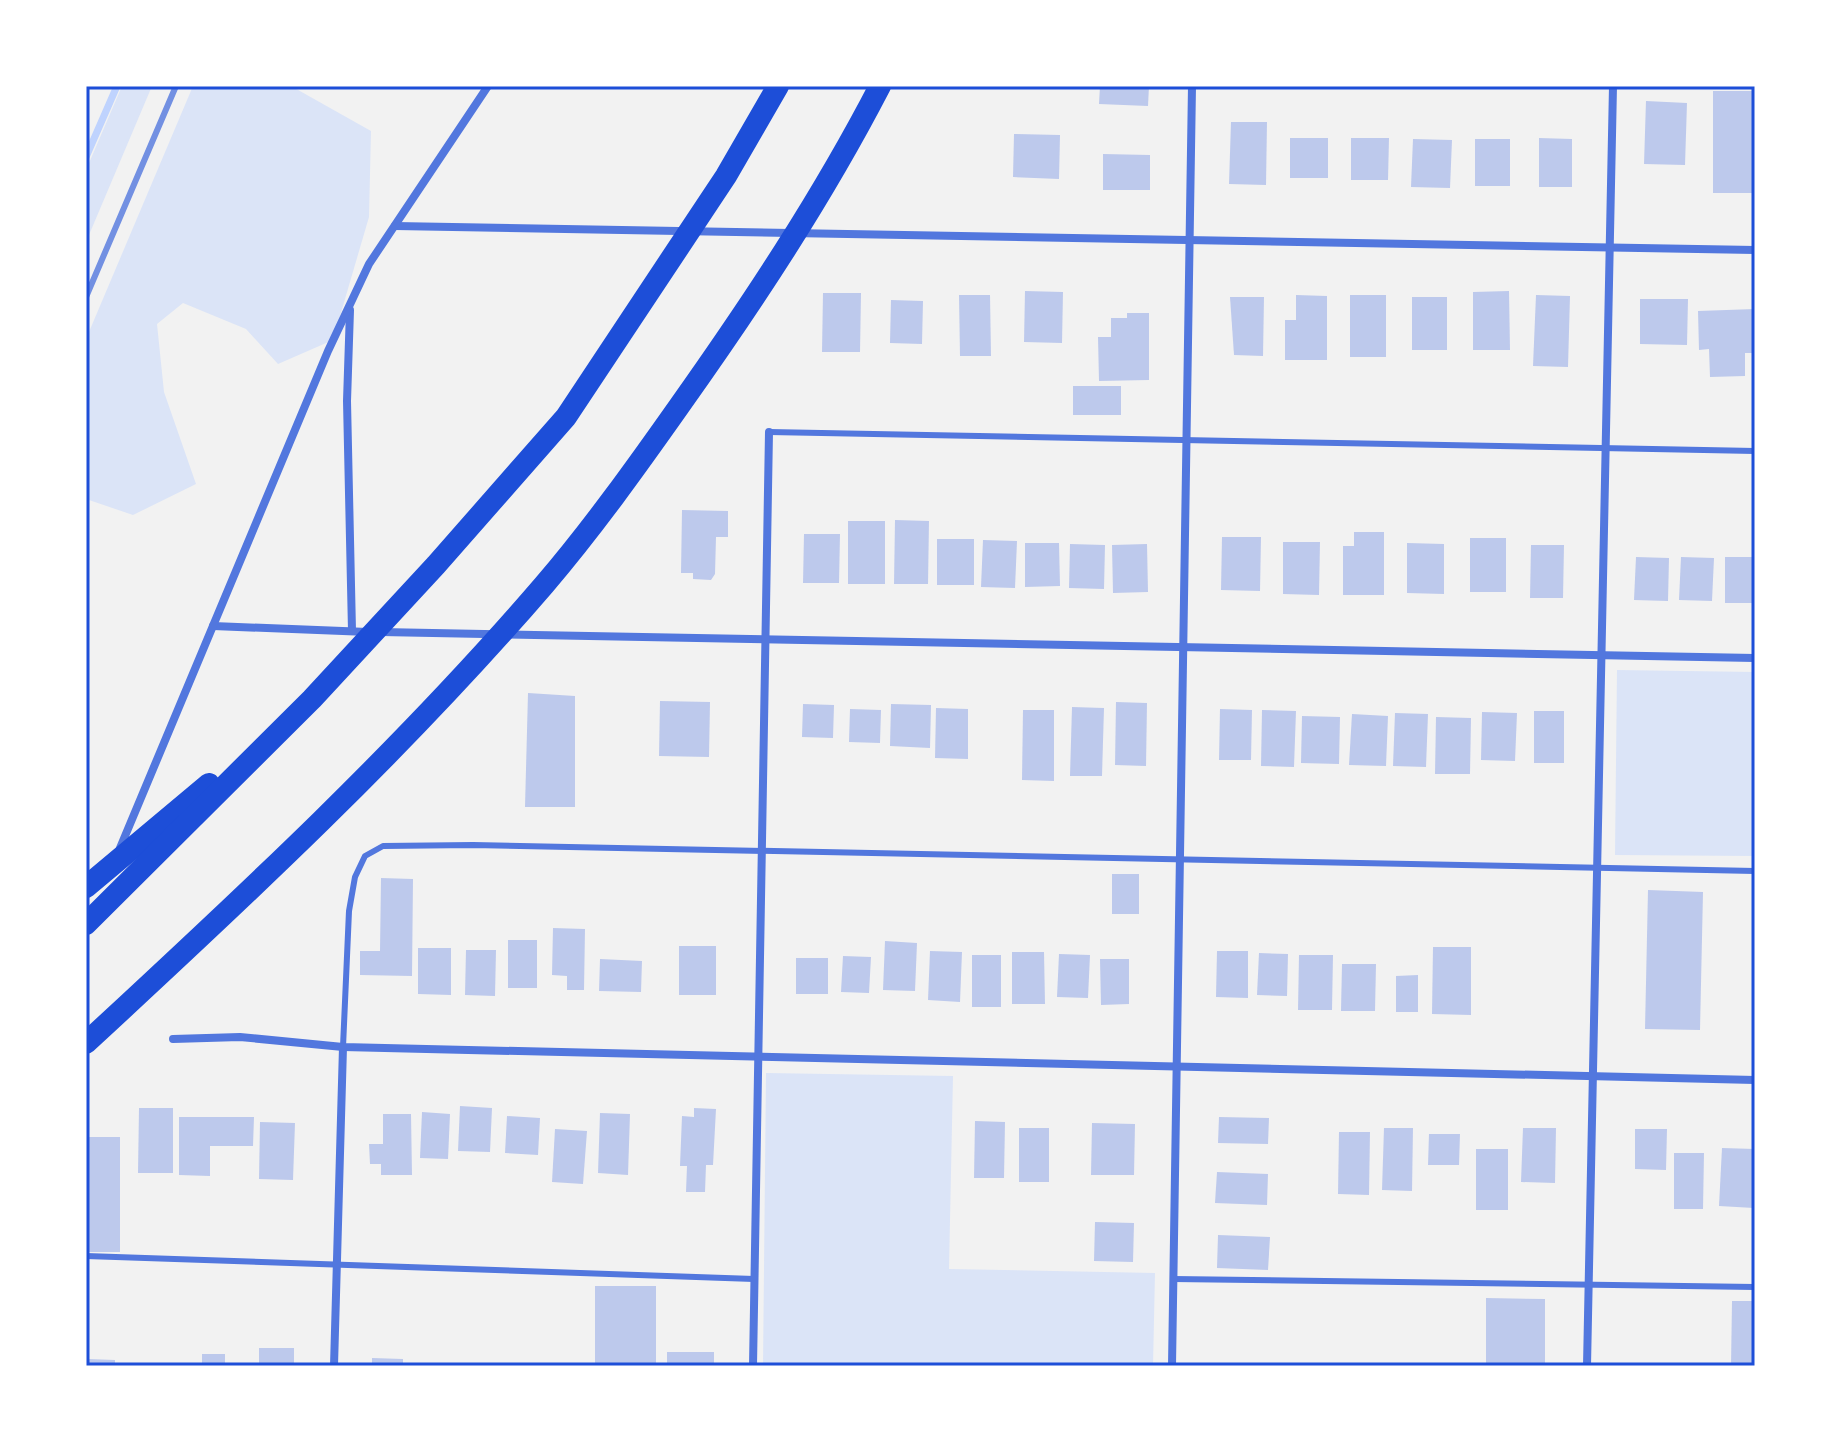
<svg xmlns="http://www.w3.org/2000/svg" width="1841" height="1452" font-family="Poppins,sans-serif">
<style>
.green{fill:#dbe4f7}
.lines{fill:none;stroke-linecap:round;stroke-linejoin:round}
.stream{stroke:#bfd3fe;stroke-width:7}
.building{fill:#bdc9ec}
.service{stroke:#5277de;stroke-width:6}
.minor{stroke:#5277de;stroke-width:8}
.motorway{stroke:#1d4ed8;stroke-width:22}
.rail{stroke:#7290e2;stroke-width:6}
.neatline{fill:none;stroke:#1d4ed8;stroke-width:3}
</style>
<rect width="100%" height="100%" fill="#f2f2f2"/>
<g class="green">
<polygon points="122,86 152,86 86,242 86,170"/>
<polygon points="193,86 291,86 371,131 369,217 333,340 278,364 246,329 183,303 157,324 164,392 196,484 133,515 86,499 86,339"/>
<polygon points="1617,670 1755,672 1755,856 1615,855"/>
<polygon points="766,1073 953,1076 949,1269 1155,1273 1153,1366 763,1366"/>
</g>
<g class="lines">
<polyline class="stream" points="86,157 117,86"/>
</g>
<g class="building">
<polygon points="1100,86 1149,86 1148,106 1099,104"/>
<rect x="1713" y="91" width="42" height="102"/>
<polygon points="1646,101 1687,103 1685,165 1644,164"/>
<polygon points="1231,122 1267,122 1266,185 1229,184"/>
<polygon points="1014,134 1060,135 1059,179 1013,177"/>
<rect x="1290" y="138" width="38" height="40"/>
<polygon points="1351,138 1389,138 1388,180 1351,180"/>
<polygon points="1539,138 1572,139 1572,187 1539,187"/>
<polygon points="1413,139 1452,140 1450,188 1411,187"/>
<rect x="1475" y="139" width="35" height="47"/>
<polygon points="1103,154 1150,155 1150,190 1103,190"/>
<polygon points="1025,291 1063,292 1062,343 1024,342"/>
<polygon points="1509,291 1510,350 1473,350 1473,292"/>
<polygon points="823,293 861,293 860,352 822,352"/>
<polygon points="959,295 990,295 991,356 960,356"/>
<polygon points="1296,295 1327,296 1327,360 1285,360 1285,320 1296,320"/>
<rect x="1350" y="295" width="36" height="62"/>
<polygon points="1536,295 1570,296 1568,367 1533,366"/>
<polygon points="1230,297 1264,297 1263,356 1234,355"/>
<rect x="1412" y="297" width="35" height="53"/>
<polygon points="1640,299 1688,299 1687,345 1640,344"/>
<polygon points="891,300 923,301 922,344 890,343"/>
<polygon points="1755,309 1755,353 1745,353 1745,376 1710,377 1709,349 1699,350 1698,311"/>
<polygon points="1127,313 1149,313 1149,380 1099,381 1098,337 1111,337 1111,318 1127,318"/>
<rect x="1073" y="386" width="48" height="29"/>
<polygon points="682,510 728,511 728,537 716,537 715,574 711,580 693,579 693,573 681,573"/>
<polygon points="895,520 929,521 928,584 894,584"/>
<rect x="848" y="521" width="37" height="63"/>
<polygon points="1354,532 1384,532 1384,595 1343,595 1343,546 1354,546"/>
<polygon points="804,534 840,534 839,583 803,583"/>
<polygon points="1222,537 1261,537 1260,591 1221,590"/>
<rect x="1470" y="538" width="36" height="54"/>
<rect x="937" y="539" width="37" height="46"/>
<polygon points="983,540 1017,541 1015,588 981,587"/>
<polygon points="1283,542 1320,542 1319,595 1283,594"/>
<polygon points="1025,543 1059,543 1060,586 1025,587"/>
<polygon points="1407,543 1444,544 1444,594 1407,593"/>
<polygon points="1070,544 1105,545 1104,589 1069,588"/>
<polygon points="1147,544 1148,592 1113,593 1112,545"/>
<polygon points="1531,545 1564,545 1563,598 1530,598"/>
<polygon points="1636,557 1669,558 1668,601 1634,600"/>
<polygon points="1681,557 1714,558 1712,601 1679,600"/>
<rect x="1725" y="557" width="30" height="46"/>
<polygon points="528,693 575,696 575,807 525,807"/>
<polygon points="660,701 710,702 709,757 659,756"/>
<polygon points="1116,702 1147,703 1146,766 1115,765"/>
<polygon points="803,704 834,705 833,738 802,737"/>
<polygon points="891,704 931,705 930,748 890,746"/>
<polygon points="1072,707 1104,708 1102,776 1070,776"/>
<polygon points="936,708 968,709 968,759 935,758"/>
<polygon points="850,709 881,710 880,743 849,742"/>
<polygon points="1220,709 1252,710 1251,760 1219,760"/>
<polygon points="1023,710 1054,710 1054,781 1022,780"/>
<polygon points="1262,710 1296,711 1294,767 1261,766"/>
<rect x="1534" y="711" width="30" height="52"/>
<polygon points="1482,712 1517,713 1515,761 1481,760"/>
<polygon points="1395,713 1428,714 1426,767 1393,766"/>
<polygon points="1352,714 1388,716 1386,766 1349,765"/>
<polygon points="1302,716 1340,717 1339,764 1301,763"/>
<polygon points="1436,717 1471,718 1470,774 1435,774"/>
<rect x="1112" y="874" width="27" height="40"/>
<polygon points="381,878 413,879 412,976 360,975 360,951 380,951"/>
<polygon points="1648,890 1703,892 1700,1030 1645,1029"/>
<polygon points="553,928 585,929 584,990 567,990 567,976 552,975"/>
<rect x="508" y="940" width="29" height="48"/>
<polygon points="885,941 917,943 915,991 883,990"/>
<rect x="679" y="946" width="37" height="49"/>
<polygon points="1433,947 1471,947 1471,1015 1432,1014"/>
<polygon points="418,948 451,948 451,995 418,994"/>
<polygon points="466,950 496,950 495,996 465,995"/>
<polygon points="930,951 962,952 960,1002 928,1000"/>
<polygon points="1217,951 1248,951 1248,998 1216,997"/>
<polygon points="1012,952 1044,952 1045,1004 1012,1004"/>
<polygon points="1259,953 1288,954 1287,996 1257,995"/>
<polygon points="1059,954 1090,955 1088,998 1057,997"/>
<rect x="972" y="955" width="29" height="52"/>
<polygon points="1299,955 1333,955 1332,1010 1298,1010"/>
<polygon points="843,956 871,957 869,993 841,992"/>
<rect x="796" y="958" width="32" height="36"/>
<polygon points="600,959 642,961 641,992 599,991"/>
<polygon points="1100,959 1129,959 1129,1004 1101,1005"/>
<polygon points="1342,964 1376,964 1375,1011 1341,1011"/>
<polygon points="1418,975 1418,1012 1396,1012 1396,976"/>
<polygon points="460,1106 492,1108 490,1152 458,1151"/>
<polygon points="139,1108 173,1108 173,1173 138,1173"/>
<polygon points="694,1108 716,1109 713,1165 706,1165 705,1192 686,1192 687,1166 680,1166 682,1116 694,1117"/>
<polygon points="422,1112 450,1114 448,1159 420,1158"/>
<polygon points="600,1113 630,1114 628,1175 598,1173"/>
<polygon points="383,1114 411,1114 412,1175 381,1175 381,1164 370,1164 369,1144 383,1144"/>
<polygon points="507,1116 540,1118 538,1155 505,1153"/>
<polygon points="179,1117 254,1117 253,1146 210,1146 210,1176 179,1175"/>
<polygon points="1219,1117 1269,1118 1268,1144 1218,1143"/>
<polygon points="975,1121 1005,1122 1004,1178 974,1178"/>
<polygon points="260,1122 295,1123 293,1180 259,1179"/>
<polygon points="1092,1123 1135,1124 1134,1175 1091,1175"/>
<rect x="1019" y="1128" width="30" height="54"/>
<polygon points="1384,1128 1413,1128 1412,1191 1382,1190"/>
<polygon points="1523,1128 1556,1128 1555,1183 1521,1182"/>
<polygon points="555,1129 587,1131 583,1184 552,1182"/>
<polygon points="1635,1129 1667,1129 1666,1170 1635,1169"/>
<polygon points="1339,1132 1370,1132 1369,1195 1338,1194"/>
<polygon points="1429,1134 1460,1134 1459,1165 1428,1165"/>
<rect x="86" y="1137" width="34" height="115"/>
<polygon points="1722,1148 1755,1149 1754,1208 1719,1206"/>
<rect x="1476" y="1149" width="32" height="61"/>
<polygon points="1674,1153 1704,1153 1703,1209 1674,1209"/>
<polygon points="1217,1172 1268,1174 1267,1205 1215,1203"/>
<polygon points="1095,1222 1134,1223 1133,1262 1094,1261"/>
<polygon points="1218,1235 1270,1237 1268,1270 1217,1268"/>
<rect x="595" y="1286" width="61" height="80"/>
<polygon points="1486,1298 1545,1299 1545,1366 1486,1366"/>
<polygon points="1732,1301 1755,1301 1755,1366 1731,1366"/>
<rect x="259" y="1348" width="35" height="18"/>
<rect x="667" y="1352" width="47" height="14"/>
<rect x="202" y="1354" width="23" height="12"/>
<polygon points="372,1358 403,1359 403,1366 372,1366"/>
<polygon points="88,1359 115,1360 115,1366 87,1366"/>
</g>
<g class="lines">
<g class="service">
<polyline points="769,432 1755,451"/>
<polyline points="343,1047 349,911 355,877 365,856 383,846 473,845 1755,871"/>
<polyline points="86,1256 754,1279"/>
<polyline points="1173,1279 1755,1287"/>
</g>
<g class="minor">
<polyline points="395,226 1755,250"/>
<polyline points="350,310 347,401 352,631"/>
<polyline points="213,626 368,632"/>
<polyline points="381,632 1755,658"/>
<polyline points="120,848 328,351 369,264 488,86"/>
<polyline points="173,1039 240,1037 343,1047 1755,1080"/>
<polyline points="334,1366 343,1047"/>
<polyline points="753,1366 769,432"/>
<polyline points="1172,1366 1192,86"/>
<polyline points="1587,1366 1613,86"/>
</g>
<g class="motorway">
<polyline points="86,887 209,784"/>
<polyline points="86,924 312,699 436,565 566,417 726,176 778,86"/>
<path d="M86,1043C244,897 403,749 544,585C592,529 637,466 680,405C753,302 822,198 880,86"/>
</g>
<polyline class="rail" points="86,297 176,86"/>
</g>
<rect width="1841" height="1452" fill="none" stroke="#ffffff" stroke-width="176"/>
<rect x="88" y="88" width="1665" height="1276" class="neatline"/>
</svg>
